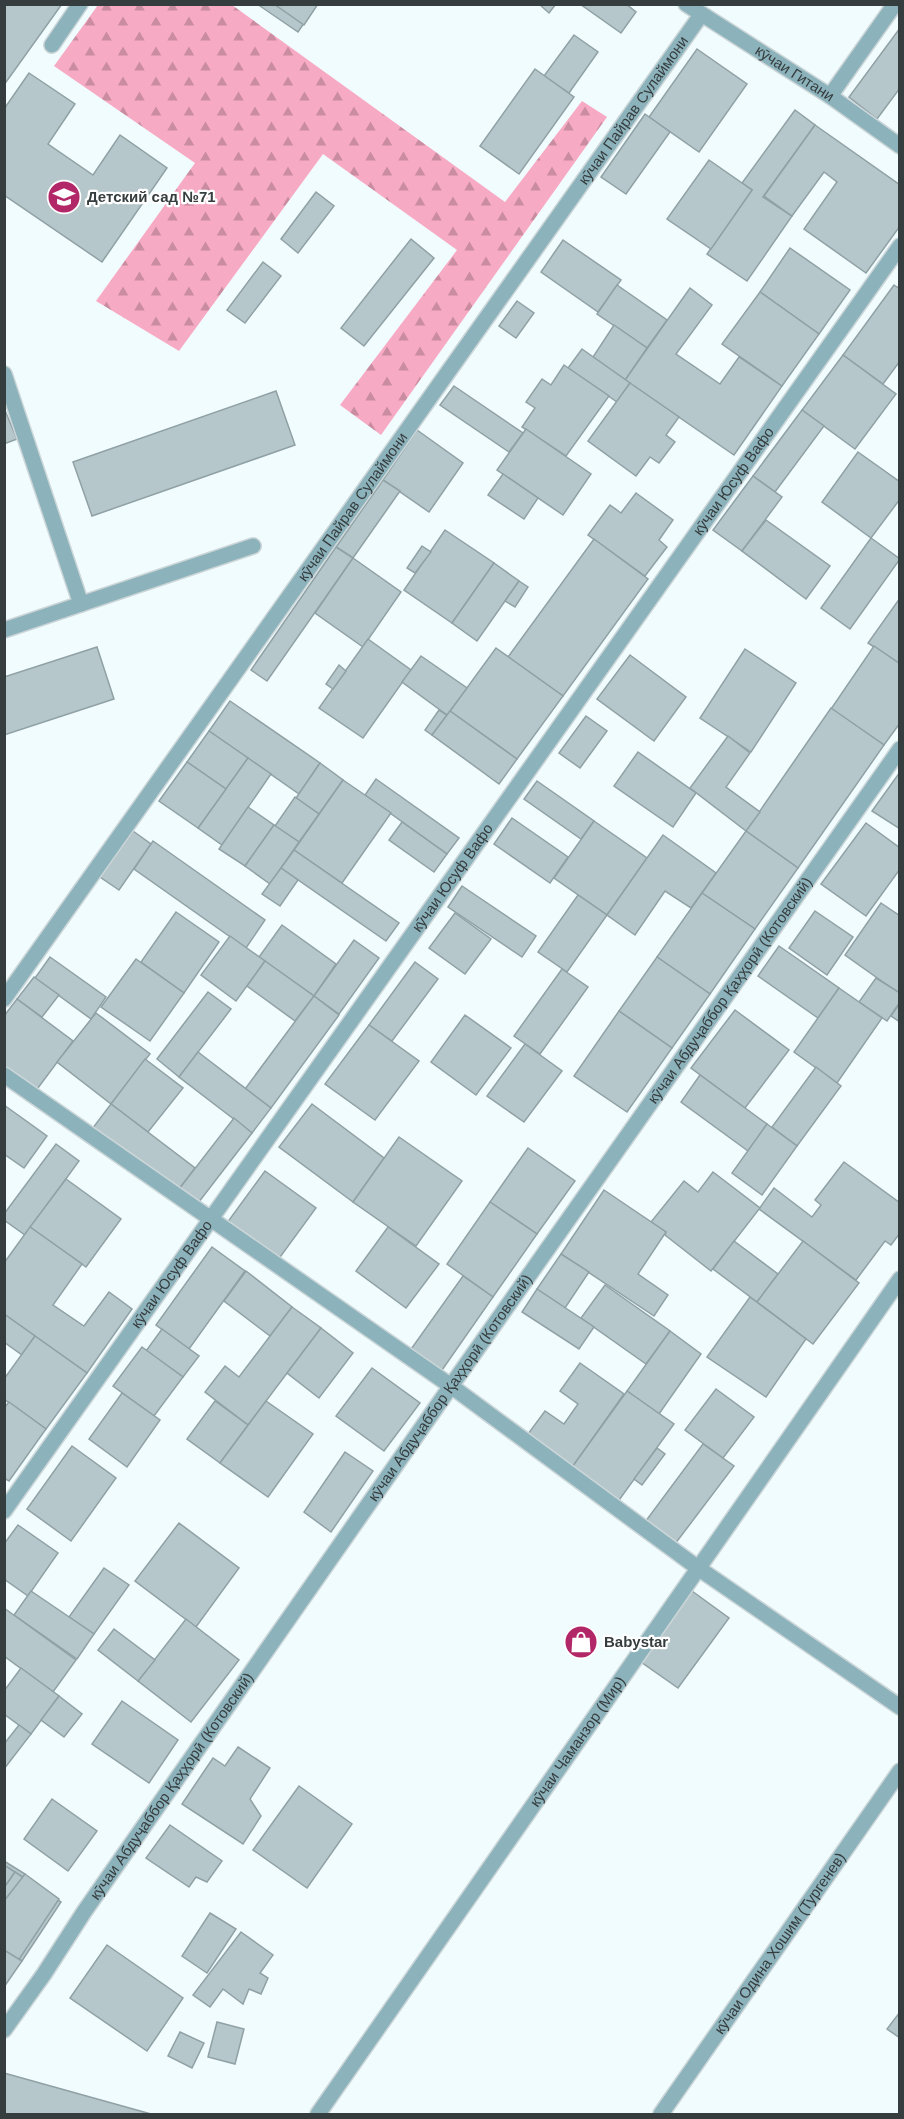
<svg xmlns="http://www.w3.org/2000/svg" width="904" height="2119" font-family="Helvetica,sans-serif">
<style>
.forest{fill:url(#forest-firs)}
.building{fill:#b6c7cc;stroke:#90a1a5;stroke-width:1.5}
.lines{fill:none;stroke-linecap:round;stroke-linejoin:round}
.lane-casing{stroke:#ccd6d8;stroke-width:18}
.street-casing{stroke:#ccd6d8;stroke-width:18}
.lane{stroke:#8cb2bb;stroke-width:15}
.street{stroke:#8cb2bb;stroke-width:15}
.labels{text-anchor:middle;stroke-width:4.5;stroke-linejoin:round;paint-order:stroke}
.street-label{font-size:15px;fill:#363d3f;stroke:#fff}
.poi-label{font-size:15px;font-weight:bold;fill:#363d3f;stroke:#fff;text-anchor:start}
</style>
<defs>
<pattern id="forest-firs" width="22" height="20" patternUnits="userSpaceOnUse" patternTransform="scale(1.5)"><rect width="22" height="20" fill="#f7aac3"/><path d="M5 1l3.5 6h-7zM16 11l3.5 6h-7z" fill="#c98ca0"/></pattern>
</defs>
<rect width="100%" height="100%" fill="#f1fcfe"/>
<polygon class="forest" points="98,5 232,5 505,202 582,101 607,117 381,435 340,405 457,250 323,154 179,351 96,301 195,163 54,66"/>
<g class="building">
<polygon points="4,4 62,4 4,85"/>
<polygon points="262,4 317,4 298,32 260,6"/>
<polygon points="274,4 318,4 304,25"/>
<polygon points="539,4 556,4 549,13"/>
<polygon points="580,4 626,4 636,12 621,33"/>
<polygon points="900,28 900,88 877,119 849,97"/>
<polygon points="574,35 598,52 569,93 544,76"/>
<polygon points="697,49 747,84 699,152 649,117"/>
<polygon points="535,69 574,97 519,174 480,146"/>
<polygon points="29,73 75,104 48,144 93,175 120,135 167,168 102,262 4,195 4,109"/>
<polygon points="795,110 815,125 763,197 792,216 747,281 707,254 752,190 742,183"/>
<polygon points="645,114 670,132 626,194 601,177"/>
<polygon points="815,125 900,185 900,226 866,273 804,229 837,182 824,172 792,216 764,196"/>
<polygon points="709,160 752,190 711,249 667,219"/>
<polygon points="316,192 334,206 298,253 281,239"/>
<polygon points="411,239 434,258 364,346 341,328"/>
<polygon points="563,240 621,280 598,312 541,272"/>
<polygon points="790,248 850,290 819,334 760,292"/>
<polygon points="263,262 281,276 245,323 227,310"/>
<polygon points="617,285 667,320 647,348 597,314"/>
<polygon points="894,285 900,289 900,361 883,384 843,355"/>
<polygon points="690,288 712,305 676,354 720,384 739,357 782,386 734,455 625,380"/>
<polygon points="760,292 819,334 782,386 722,344"/>
<polygon points="517,301 534,313 516,338 499,326"/>
<polygon points="614,325 647,348 625,380 593,357"/>
<polygon points="582,349 630,383 617,402 568,368"/>
<polygon points="843,355 896,394 855,449 802,410"/>
<polygon points="564,365 609,396 566,456 522,427 535,408 526,402 542,379 551,385"/>
<polygon points="630,383 679,417 666,435 675,442 659,463 650,457 636,476 588,441"/>
<polygon points="454,386 523,433 509,452 440,405"/>
<polygon points="276,391 295,445 92,516 73,462"/>
<polygon points="4,408 17,439 4,444"/>
<polygon points="802,410 824,426 775,492 753,476"/>
<polygon points="526,429 591,474 563,515 497,470"/>
<polygon points="417,430 463,463 429,512 383,480"/>
<polygon points="858,452 900,482 900,499 871,538 822,502"/>
<polygon points="503,474 538,498 524,519 488,495"/>
<polygon points="753,476 782,497 742,551 713,530"/>
<polygon points="383,480 400,491 353,558 336,547"/>
<polygon points="636,493 673,520 659,540 667,547 645,576 588,535 610,505 621,513"/>
<polygon points="766,520 830,566 806,599 742,551"/>
<polygon points="445,530 494,563 452,623 404,590"/>
<polygon points="871,538 900,559 850,629 821,608"/>
<polygon points="594,539 648,579 563,696 508,657"/>
<polygon points="422,546 431,552 415,573 407,568"/>
<polygon points="336,547 353,558 267,681 251,670"/>
<polygon points="353,558 401,592 363,647 315,613"/>
<polygon points="494,563 519,581 477,641 452,623"/>
<polygon points="519,581 528,587 515,607 505,601"/>
<polygon points="900,598 900,664 868,643"/>
<polygon points="368,639 411,670 363,738 319,708"/>
<polygon points="874,646 900,664 900,723 884,745 831,709"/>
<polygon points="97,647 114,699 4,735 4,677"/>
<polygon points="496,648 563,696 517,759 450,711"/>
<polygon points="745,649 796,683 751,752 700,718"/>
<polygon points="630,655 686,697 654,741 597,699"/>
<polygon points="421,656 467,688 447,715 402,682"/>
<polygon points="339,665 346,671 333,689 326,684"/>
<polygon points="230,701 320,763 299,794 209,731"/>
<polygon points="831,708 884,745 798,868 746,831"/>
<polygon points="439,710 447,715 432,735 425,730"/>
<polygon points="450,711 517,759 499,784 432,735"/>
<polygon points="586,716 607,731 580,768 559,753"/>
<polygon points="209,731 248,758 226,789 187,762"/>
<polygon points="728,736 750,753 726,787 760,812 746,831 690,788"/>
<polygon points="638,752 696,793 673,827 614,786"/>
<polygon points="248,758 271,774 222,845 198,828"/>
<polygon points="187,762 226,789 198,828 159,801"/>
<polygon points="320,763 343,780 319,814 296,798"/>
<polygon points="900,772 900,829 872,811"/>
<polygon points="376,779 459,838 447,854 365,795"/>
<polygon points="343,780 391,813 342,883 294,850"/>
<polygon points="537,781 594,821 581,839 524,799"/>
<polygon points="295,797 319,814 299,842 275,826"/>
<polygon points="248,807 274,825 245,866 219,849"/>
<polygon points="512,818 568,857 550,883 494,844"/>
<polygon points="594,821 647,858 607,915 554,878"/>
<polygon points="402,822 447,854 434,872 389,840"/>
<polygon points="866,823 900,848 900,869 866,916 821,884"/>
<polygon points="274,825 299,842 270,884 245,866"/>
<polygon points="133,831 151,844 119,890 100,877"/>
<polygon points="746,831 798,868 755,929 702,893"/>
<polygon points="663,835 716,873 691,908 665,891 635,935 607,915"/>
<polygon points="153,841 265,920 246,948 134,869"/>
<polygon points="294,850 399,923 386,941 281,868"/>
<polygon points="281,868 298,880 280,906 262,894"/>
<polygon points="462,886 536,936 522,957 448,907"/>
<polygon points="702,893 755,929 710,994 657,957"/>
<polygon points="578,895 607,915 567,972 538,952"/>
<polygon points="881,903 900,916 900,994 845,955"/>
<polygon points="815,911 853,937 827,975 789,948"/>
<polygon points="176,912 219,942 184,993 141,962"/>
<polygon points="455,913 491,939 465,974 429,948"/>
<polygon points="282,925 336,964 314,996 259,957"/>
<polygon points="230,936 265,961 236,1001 201,975"/>
<polygon points="354,940 379,958 339,1014 314,996"/>
<polygon points="779,946 839,988 818,1018 758,976"/>
<polygon points="50,957 106,997 91,1019 35,978"/>
<polygon points="657,957 710,994 672,1048 619,1011"/>
<polygon points="136,959 184,993 150,1041 101,1007"/>
<polygon points="265,961 314,996 295,1021 247,986"/>
<polygon points="415,962 438,979 392,1041 369,1025"/>
<polygon points="562,969 588,987 540,1054 514,1036"/>
<polygon points="34,977 59,995 42,1017 17,999"/>
<polygon points="876,978 900,993 900,1002 887,1021 859,1002"/>
<polygon points="839,988 882,1018 837,1083 794,1052"/>
<polygon points="208,992 231,1009 179,1077 157,1059"/>
<polygon points="314,996 339,1015 271,1108 245,1089"/>
<polygon points="17,999 73,1041 35,1092 4,1068 4,1016"/>
<polygon points="900,1003 900,1022 891,1016"/>
<polygon points="735,1010 789,1050 745,1108 691,1068"/>
<polygon points="619,1011 672,1048 627,1112 574,1076"/>
<polygon points="96,1013 150,1054 111,1104 57,1062"/>
<polygon points="465,1015 511,1048 476,1095 431,1062"/>
<polygon points="369,1025 419,1061 375,1120 325,1084"/>
<polygon points="525,1044 562,1071 524,1122 487,1096"/>
<polygon points="198,1052 271,1108 252,1133 179,1077"/>
<polygon points="145,1059 183,1088 148,1132 111,1104"/>
<polygon points="816,1067 841,1086 797,1146 772,1127"/>
<polygon points="700,1075 767,1124 748,1151 681,1102"/>
<polygon points="111,1104 195,1168 176,1193 92,1129"/>
<polygon points="312,1104 384,1158 353,1202 279,1147"/>
<polygon points="4,1105 47,1136 24,1168 4,1154"/>
<polygon points="234,1118 252,1133 195,1207 176,1193"/>
<polygon points="767,1124 797,1146 762,1195 732,1173"/>
<polygon points="399,1137 462,1181 416,1246 353,1202"/>
<polygon points="56,1144 79,1161 25,1235 4,1220 4,1214"/>
<polygon points="528,1148 575,1181 537,1234 490,1202"/>
<polygon points="844,1162 900,1203 900,1233 891,1245 885,1241 856,1280 759,1209 774,1188 812,1217 821,1205 815,1200"/>
<polygon points="265,1171 316,1208 275,1264 224,1227"/>
<polygon points="713,1172 760,1208 711,1271 665,1235 666,1232 651,1222 684,1181 698,1192"/>
<polygon points="66,1179 121,1219 86,1267 30,1227"/>
<polygon points="604,1190 666,1232 638,1274 668,1295 654,1316 561,1254"/>
<polygon points="490,1202 537,1234 493,1297 447,1264"/>
<polygon points="30,1227 82,1264 53,1305 84,1326 109,1292 132,1309 87,1373 4,1314 4,1263"/>
<polygon points="388,1227 439,1264 406,1308 356,1271"/>
<polygon points="734,1241 778,1274 757,1302 713,1269"/>
<polygon points="803,1241 859,1283 813,1344 757,1302"/>
<polygon points="212,1247 245,1271 189,1349 156,1325"/>
<polygon points="561,1254 589,1272 565,1308 537,1289"/>
<polygon points="246,1271 292,1307 270,1336 224,1301"/>
<polygon points="463,1276 493,1297 440,1373 409,1352"/>
<polygon points="605,1285 670,1331 646,1364 581,1318"/>
<polygon points="537,1289 594,1327 579,1349 522,1312"/>
<polygon points="750,1297 806,1339 766,1397 707,1357"/>
<polygon points="292,1307 321,1328 248,1425 205,1392 225,1366 239,1377"/>
<polygon points="4,1314 35,1336 22,1355 4,1342"/>
<polygon points="321,1328 353,1353 319,1398 287,1373"/>
<polygon points="162,1329 199,1356 183,1377 146,1351"/>
<polygon points="670,1331 701,1354 659,1414 627,1391"/>
<polygon points="35,1336 87,1373 46,1429 4,1399 4,1379"/>
<polygon points="142,1347 183,1377 154,1416 113,1386"/>
<polygon points="580,1363 624,1394 573,1466 528,1434 545,1411 564,1424 578,1404 560,1391"/>
<polygon points="372,1368 420,1403 384,1451 336,1416"/>
<polygon points="716,1389 754,1417 723,1458 685,1430"/>
<polygon points="627,1391 674,1424 617,1503 570,1470"/>
<polygon points="122,1393 160,1420 127,1467 89,1439"/>
<polygon points="215,1401 248,1425 220,1463 187,1439"/>
<polygon points="266,1401 313,1434 268,1497 220,1463"/>
<polygon points="9,1402 46,1429 9,1481 4,1478 4,1408"/>
<polygon points="703,1444 734,1466 675,1544 645,1522"/>
<polygon points="72,1446 116,1478 71,1541 27,1509"/>
<polygon points="657,1448 665,1454 642,1485 634,1479"/>
<polygon points="345,1452 373,1471 331,1532 304,1512"/>
<polygon points="179,1523 239,1568 196,1627 135,1581"/>
<polygon points="18,1525 58,1553 28,1596 4,1579 4,1544"/>
<polygon points="104,1568 129,1585 94,1634 69,1617"/>
<polygon points="31,1591 94,1634 77,1659 14,1615"/>
<polygon points="692,1591 729,1618 678,1688 641,1662"/>
<polygon points="4,1608 76,1660 53,1692 4,1656"/>
<polygon points="186,1619 239,1660 191,1722 138,1681"/>
<polygon points="114,1629 155,1660 138,1681 98,1650"/>
<polygon points="21,1668 59,1696 31,1734 4,1714 4,1691"/>
<polygon points="59,1696 82,1714 64,1737 41,1720"/>
<polygon points="122,1701 178,1740 149,1783 92,1744"/>
<polygon points="19,1725 31,1734 4,1769 4,1744"/>
<polygon points="238,1747 270,1768 250,1799 261,1816 243,1844 182,1804 213,1758 225,1766"/>
<polygon points="299,1786 352,1824 307,1888 253,1850"/>
<polygon points="52,1799 97,1831 68,1871 24,1839"/>
<polygon points="170,1825 222,1861 207,1882 196,1877 189,1887 146,1858"/>
<polygon points="4,1861 25,1874 11,1895 4,1891"/>
<polygon points="4,1865 15,1872 4,1888"/>
<polygon points="15,1872 61,1902 22,1961 4,1950 4,1888"/>
<polygon points="25,1874 59,1899 18,1961 4,1950 4,1901"/>
<polygon points="210,1913 236,1929 207,1973 182,1956"/>
<polygon points="241,1932 273,1955 260,1973 268,1978 261,1994 249,1989 243,2004 223,1989 210,2007 193,1995"/>
<polygon points="107,1945 183,1998 147,2051 70,1998"/>
<polygon points="4,1950 22,1961 4,1987"/>
<polygon points="900,2012 900,2038 887,2029"/>
<polygon points="217,2022 244,2029 235,2064 208,2057"/>
<polygon points="180,2032 204,2043 192,2068 168,2056"/>
<polygon points="4,2073 151,2114 4,2114"/>
</g>
<g class="lines">
<defs>
<g id="lane">
<polyline points="52,45 80,4"/>
<polyline points="4,1075 451,1386 698,1568 900,1707"/>
</g>
<g id="street">
<path id="s1" d="M686,4L830,96L900,146"/>
<polyline points="830,96 895,4"/>
<polyline points="4,374 81,604"/>
<polyline points="4,630 253,546"/>
<path id="s2" d="M4,999L701,15"/>
<path id="s3" d="M4,1511L900,246"/>
<path id="s4" d="M4,2030L44,1974L84,1912L451,1386L900,749"/>
<path id="s5" d="M318,2114L900,1279"/>
<path id="s6" d="M661,2114L900,1771"/>
</g>
</defs>
<use href="#lane" class="lane-casing"/>
<use href="#street" class="street-casing"/>
<use href="#lane" class="lane"/>
<use href="#street" class="street"/>
</g>
<defs>
<symbol id="school-disc" viewBox="-11 -11 22 22"><circle r="9.5" fill="#b12767" stroke="#fff"/><path d="M0-5L7-2L0 1L-7-2ZM-4 1L0 2.5L4 1V4Q0 6-4 4Z" fill="#fff"/></symbol>
<symbol id="shop-disc" viewBox="-11 -11 22 22"><circle r="9.5" fill="#b12767" stroke="#fff"/><path d="M-5-2.5h2.3a2.7 3.5 0 0 1 5.4 0H5L5.5 6h-11ZM-1.5-2.5h3a1.5 2.3 0 0 0-3 0Z" fill="#fff"/></symbol>
</defs>
<g fill-rule="evenodd">
<use href="#school-disc" x="45" y="178" width="38" height="38"/>
<use href="#shop-disc" x="562" y="1623" width="38" height="38"/>
</g>
<g class="labels">
<g class="street-label">
<text dy="5" stroke="none"><textPath href="#s1" startOffset="129">кӯчаи Гитани</textPath></text>
<text dy="5" stroke="none"><textPath href="#s2" startOffset="1089">кӯчаи Пайрав Сулаймони</textPath></text>
<text dy="5" stroke="none"><textPath href="#s3" startOffset="1262">кӯчаи Юсуф Вафо</textPath></text>
<text dy="5" stroke="none"><textPath href="#s2" startOffset="603">кӯчаи Пайрав Сулаймони</textPath></text>
<text dy="5" stroke="none"><textPath href="#s3" startOffset="776">кӯчаи Юсуф Вафо</textPath></text>
<text dy="5" stroke="none"><textPath href="#s4" startOffset="1268">кӯчаи Абдуҷаббор Қаҳҳорӣ (Котовский)</textPath></text>
<text dy="5" stroke="none"><textPath href="#s3" startOffset="290">кӯчаи Юсуф Вафо</textPath></text>
<text dy="5" stroke="none"><textPath href="#s4" startOffset="782">кӯчаи Абдуҷаббор Қаҳҳорӣ (Котовский)</textPath></text>
<text dy="5" stroke="none"><textPath href="#s5" startOffset="454">кӯчаи Чаманзор (Мир)</textPath></text>
<text dy="5" stroke="none"><textPath href="#s4" startOffset="296">кӯчаи Абдуҷаббор Қаҳҳорӣ (Котовский)</textPath></text>
<text dy="5" stroke="none"><textPath href="#s6" startOffset="208">кӯчаи Одина Хошим (Тургенев)</textPath></text>
</g>
<g class="poi-label">
<text x="87" y="202">Детский сад №71</text>
<text x="604" y="1647">Babystar</text>
</g>
</g>
<rect width="904" height="2119" fill="none" stroke="#363d3f" stroke-width="12"/>
</svg>
